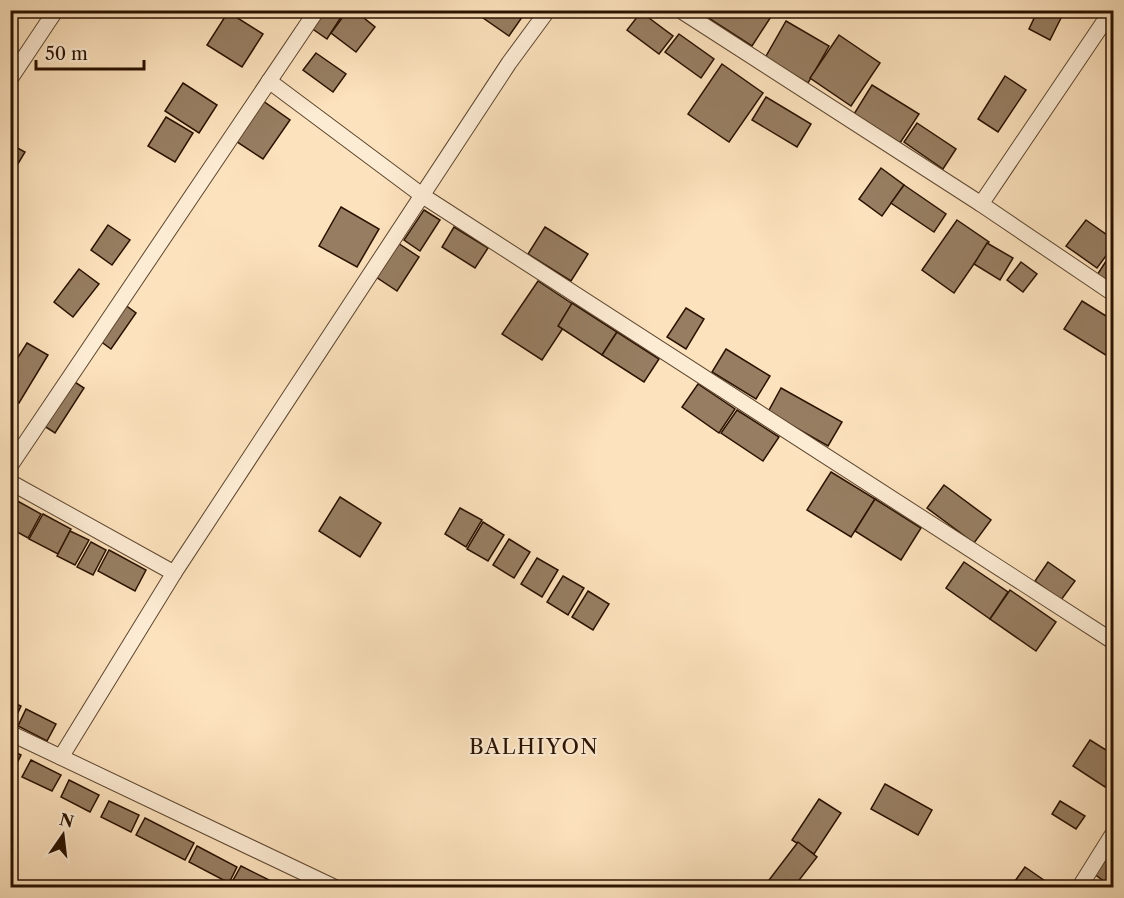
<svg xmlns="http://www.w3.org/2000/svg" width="1124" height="898" font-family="'Libre Caslon Text',serif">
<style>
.building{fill:#977e62;stroke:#2a1200;stroke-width:1.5}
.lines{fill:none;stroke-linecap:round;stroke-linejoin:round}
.street-casing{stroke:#5e462f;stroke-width:17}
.street{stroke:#fdecd4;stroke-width:15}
.labels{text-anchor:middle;stroke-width:4.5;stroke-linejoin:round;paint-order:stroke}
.quarter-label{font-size:21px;letter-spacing:1.5px;fill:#2a1200;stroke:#fdecd4}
</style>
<rect width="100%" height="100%" fill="#fce2bd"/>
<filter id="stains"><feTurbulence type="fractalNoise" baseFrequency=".00333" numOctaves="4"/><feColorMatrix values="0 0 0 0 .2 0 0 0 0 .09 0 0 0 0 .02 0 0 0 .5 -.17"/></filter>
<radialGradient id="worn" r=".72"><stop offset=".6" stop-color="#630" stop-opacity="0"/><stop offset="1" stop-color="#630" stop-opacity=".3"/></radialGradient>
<g class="building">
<polygon points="312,10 338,10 343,14 327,39 304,23"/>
<polygon points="348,10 354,10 375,27 356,52 331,33"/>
<polygon points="478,10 527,10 509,36 476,13"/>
<polygon points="696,10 772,10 774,12 752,46"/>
<polygon points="1038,10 1065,10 1050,40 1029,29"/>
<polygon points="228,12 263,34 242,67 207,45"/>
<polygon points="641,12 673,36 659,54 627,30"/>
<polygon points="786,21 829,46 808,83 765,58"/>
<polygon points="679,34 714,59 701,78 665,52"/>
<polygon points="839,35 880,63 851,106 810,78"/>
<polygon points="316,53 346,74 333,92 303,70"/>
<polygon points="722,64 763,93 729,142 688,114"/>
<polygon points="1005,76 1026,90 998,132 978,119"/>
<polygon points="183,83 217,105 199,133 165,111"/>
<polygon points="872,85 919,114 900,143 854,114"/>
<polygon points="253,94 290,120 263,159 225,134"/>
<polygon points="766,97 811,124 797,147 752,120"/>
<polygon points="166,117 193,133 175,162 148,146"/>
<polygon points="917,123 956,149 943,169 904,142"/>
<polygon points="10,144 25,152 10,177"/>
<polygon points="881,168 904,185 882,216 859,199"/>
<polygon points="904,185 946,214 934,232 891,203"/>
<polygon points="341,207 379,229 357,267 319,246"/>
<polygon points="424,210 440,220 420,251 404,240"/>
<polygon points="957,220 989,242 954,293 922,270"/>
<polygon points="1086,220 1114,240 1114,245 1097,268 1066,246"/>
<polygon points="108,225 130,240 112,265 91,250"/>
<polygon points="454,227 488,248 475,268 442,247"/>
<polygon points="545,227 588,254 571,281 528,254"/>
<polygon points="398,243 419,257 397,291 376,277"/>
<polygon points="987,243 1013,258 1000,280 974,264"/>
<polygon points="1114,249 1114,285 1097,275"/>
<polygon points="1021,262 1037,274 1023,292 1007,280"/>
<polygon points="79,269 99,284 73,317 54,302"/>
<polygon points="538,281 577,307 542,360 502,334"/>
<polygon points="117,299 136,313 111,349 92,335"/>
<polygon points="1082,301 1114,321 1112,359 1064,329"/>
<polygon points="572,303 617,332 602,355 558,326"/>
<polygon points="686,308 704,319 686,349 667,337"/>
<polygon points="617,332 659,359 644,382 602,355"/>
<polygon points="27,343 48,355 19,403 10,398 10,370"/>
<polygon points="726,349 770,376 756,399 712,372"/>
<polygon points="67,377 84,388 55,433 38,422"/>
<polygon points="698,384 735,409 719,433 682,407"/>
<polygon points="781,388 842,422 828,446 768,412"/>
<polygon points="737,410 779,437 763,461 721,433"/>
<polygon points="831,472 875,499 851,537 807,510"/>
<polygon points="944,485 991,520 974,543 927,508"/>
<polygon points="340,497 381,523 360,557 319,531"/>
<polygon points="12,498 41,514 28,538 10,528"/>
<polygon points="875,499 921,528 901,560 855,531"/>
<polygon points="460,508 482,520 466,547 445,534"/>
<polygon points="43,514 71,529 58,554 29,539"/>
<polygon points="483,522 504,535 488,561 467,549"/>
<polygon points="70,531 89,540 75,565 57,556"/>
<polygon points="509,539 530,552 514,578 493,565"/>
<polygon points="91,542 106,550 93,575 77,567"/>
<polygon points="109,550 146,570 135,591 98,571"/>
<polygon points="537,558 558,570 542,597 521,584"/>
<polygon points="964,562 1008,592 990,619 946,588"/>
<polygon points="1048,562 1075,581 1061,600 1035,581"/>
<polygon points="563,576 584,588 568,615 547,602"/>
<polygon points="1010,590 1056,622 1036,651 990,619"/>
<polygon points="588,591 609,604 593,630 572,617"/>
<polygon points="10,701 21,706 13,723 10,722"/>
<polygon points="26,709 56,724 47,741 18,726"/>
<polygon points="1090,740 1114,755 1114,774 1105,787 1073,766"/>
<polygon points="10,749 21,755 13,771 10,770"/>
<polygon points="31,760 61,775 52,791 22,777"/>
<polygon points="69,780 99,795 90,812 61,797"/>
<polygon points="885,784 932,810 918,835 871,809"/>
<polygon points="819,799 841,813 814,854 792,840"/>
<polygon points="109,801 139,815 131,832 101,817"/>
<polygon points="1060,801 1085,816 1076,829 1052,814"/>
<polygon points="145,818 194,843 185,860 136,835"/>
<polygon points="798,842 817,857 793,888 763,888"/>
<polygon points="197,846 237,867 229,883 189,862"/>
<polygon points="1105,857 1114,863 1114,870 1105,882 1093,873"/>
<polygon points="241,866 279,885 278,888 243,888 232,882"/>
<polygon points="1025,867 1048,883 1045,888 1010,888"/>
</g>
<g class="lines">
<defs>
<g id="street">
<polyline points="680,10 981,204 1114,294"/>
<polyline points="10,79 56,10"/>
<polyline points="269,81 423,196 1114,642"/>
<polyline points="981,204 1112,10"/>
<polyline points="10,466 317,10"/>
<polyline points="10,482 174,573 509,63 548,10"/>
<polyline points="10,733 336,888"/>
<polyline points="61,757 174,573"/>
<polyline points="1079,888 1114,832"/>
</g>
</defs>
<use href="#street" class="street-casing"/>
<use href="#street" class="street"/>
</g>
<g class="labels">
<g class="quarter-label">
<text x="534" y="754">BALHIYON</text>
</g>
</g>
<rect width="1124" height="898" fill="none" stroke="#fce2bd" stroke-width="36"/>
<rect x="12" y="12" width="1100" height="874" fill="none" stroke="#2a1200" stroke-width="3"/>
<rect x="18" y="18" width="1088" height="862" fill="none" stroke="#2a1200" stroke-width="1.5"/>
<g transform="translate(63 835) rotate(14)" stroke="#fdecd4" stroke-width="4.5" paint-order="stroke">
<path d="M0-4.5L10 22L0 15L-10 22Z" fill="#2a1200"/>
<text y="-9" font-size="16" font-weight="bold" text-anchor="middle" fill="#2a1200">N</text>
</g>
<path d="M36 60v9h108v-9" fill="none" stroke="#2a1200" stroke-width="3"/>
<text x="45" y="60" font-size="18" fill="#2a1200" stroke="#fdecd4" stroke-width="4.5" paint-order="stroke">50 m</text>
<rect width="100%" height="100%" filter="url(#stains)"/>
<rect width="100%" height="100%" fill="url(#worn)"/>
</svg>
